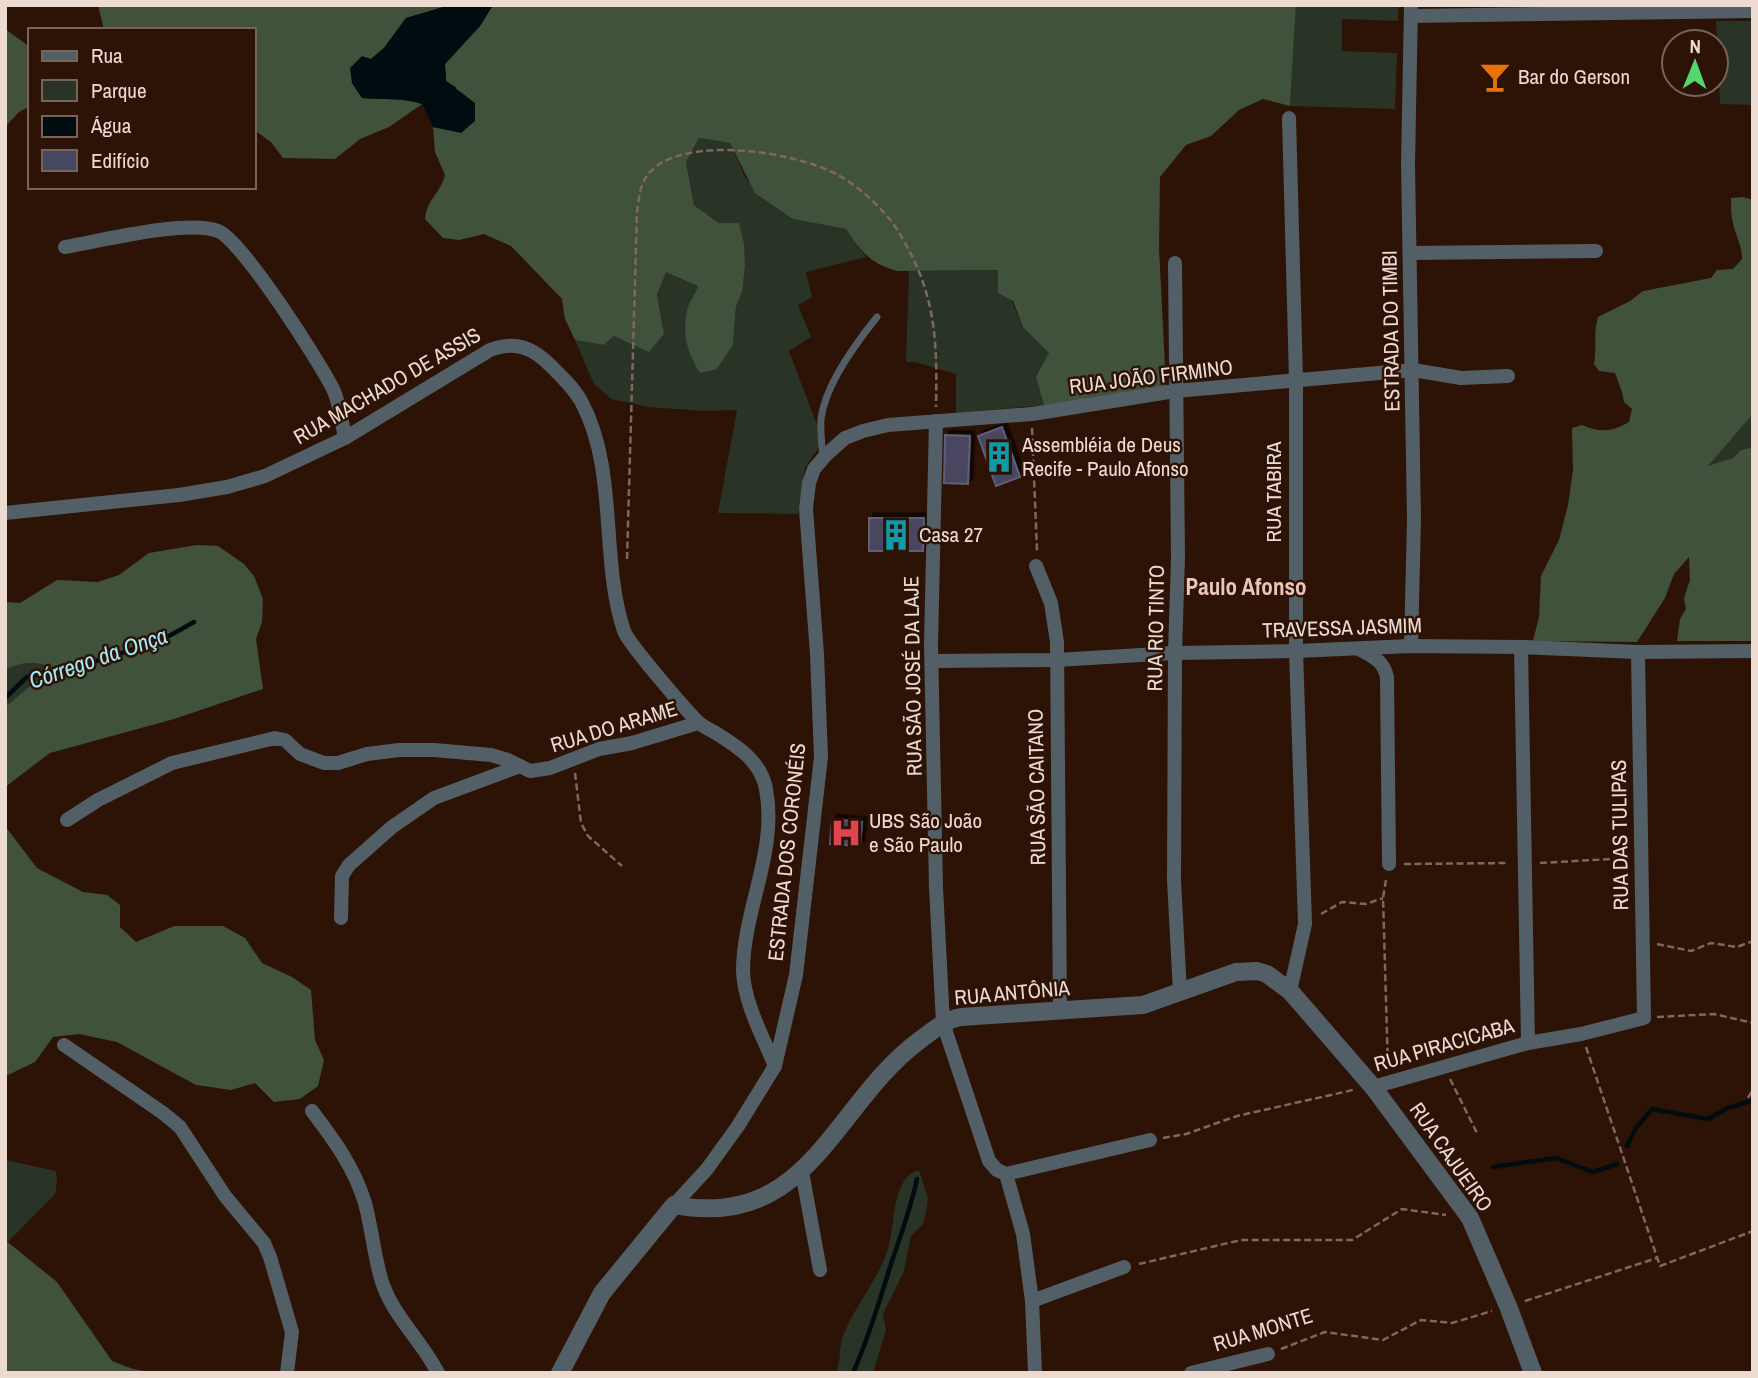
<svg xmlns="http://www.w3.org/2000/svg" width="1758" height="1378" font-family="'Archivo Narrow',sans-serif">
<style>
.green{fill:#293326}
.forest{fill:#40523c}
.water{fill:#000c10}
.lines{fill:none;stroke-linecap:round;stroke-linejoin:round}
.stream{stroke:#000c10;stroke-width:4.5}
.building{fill:#484760;stroke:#5f5e7b;stroke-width:2;filter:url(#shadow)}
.path{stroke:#7e685c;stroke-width:2.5;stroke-dasharray:7 3.5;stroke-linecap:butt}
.service{stroke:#535f66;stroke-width:7}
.minor{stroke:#535f66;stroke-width:14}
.tertiary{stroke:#535f66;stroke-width:18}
.labels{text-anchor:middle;stroke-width:5;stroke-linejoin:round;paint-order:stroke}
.poi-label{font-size:21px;fill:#eddbd2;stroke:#2c1306;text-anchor:start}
.street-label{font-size:21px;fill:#eddbd2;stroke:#2c1306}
.neighbourhood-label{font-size:23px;font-weight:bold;fill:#e9c6b5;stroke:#2c1306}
.water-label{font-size:23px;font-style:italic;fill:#a4ebf6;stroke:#2c1306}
</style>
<defs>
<filter id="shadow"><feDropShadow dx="4.5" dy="-4.5" stdDeviation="0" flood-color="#0009"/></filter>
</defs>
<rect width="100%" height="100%" fill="#2c1306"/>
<g class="green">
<polygon points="1296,5 1399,5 1398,21 1342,19 1342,51 1397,53 1395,109 1290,106"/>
<polygon points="1716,21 1753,21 1753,105 1720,104"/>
<polygon points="699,138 730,143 746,179 793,219 846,229 866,257 806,272 812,297 798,305 811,337 789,351 823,441 805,468 798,514 718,513 737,410 704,411 648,407 611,399 594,384 575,340 604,345 614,336 664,334 657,295 666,271 699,286 688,307 717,369 733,345 736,307 742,292 719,223 694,205 686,162"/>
<polygon points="998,270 1023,327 1050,354 1037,377 1044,405 956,413 956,374 915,362 906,362 909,271"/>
<polygon points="1753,414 1753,447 1741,450 1733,458 1706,468"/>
<polygon points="36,661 47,666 48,678 35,682 5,707 5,670 19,663"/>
<polygon points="5,1160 56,1171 57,1182 55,1194 8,1242 5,1240"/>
<path d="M919,1170L928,1198L926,1212L923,1224L911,1236L904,1271L883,1314L886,1330L873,1373H836C841,1361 839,1347 843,1336C855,1304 880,1279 889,1245C894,1226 893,1200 903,1183C907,1175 912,1173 919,1170Z"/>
</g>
<g class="forest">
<path d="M98,5H450L406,18L384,48L371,59L352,83L362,98C384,100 401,97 422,104L389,127L360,139L335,159L283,158L271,142L254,130V30H104Z"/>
<path d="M493,5H1296L1290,106L1263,99L1239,110L1211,136L1186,145L1160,177L1159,248L1166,387L1044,405L1036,377L1049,353L1023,327L1013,301L998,293V270L897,271C869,263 862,252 846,229L793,219L755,193L730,143L699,138L686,162L694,205L719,223H739L744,244L745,265L742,292L736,307L733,345L717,369L700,373C687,352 681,332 688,307C690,300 696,293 698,286L666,272L657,295L664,334L649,352L614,336L604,345L575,340L565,319L562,299L511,246L484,234L459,240L443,238L425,219C427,199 440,194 445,175L435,152L433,127L461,132L456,87L446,81L445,64L480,26Z"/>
<polygon points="5,29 30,47 30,106 19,112 5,127"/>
<path d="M1743,197L1753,200V414L1708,466L1733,458L1741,450L1753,447V641H1677L1680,619L1686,609L1684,598L1690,580L1689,557L1674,574L1665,598L1637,642L1533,641L1539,617L1541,576L1559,540L1568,505L1573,470L1572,428L1582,425C1600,433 1612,432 1629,422L1632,409L1624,402L1622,392L1615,373L1599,371L1594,364C1597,347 1593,333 1598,317L1630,301L1643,291L1711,278L1717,270L1733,269L1742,259C1742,246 1737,239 1734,227C1731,217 1731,208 1731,198Z"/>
<path d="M197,545L218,546L244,564L254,576L263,599L262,622L256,639L263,689L174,719L50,753L5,787V707L35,682L48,677L47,666C31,660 20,663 5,670V602L20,603L57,580L98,582L119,575L149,553Z"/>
<polygon points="5,826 37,868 83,892 107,895 120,905 120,927 136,942 174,926 223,926 245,938 262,963 292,977 311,990 315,1040 324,1060 318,1086 300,1099 274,1102 255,1083 231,1090 196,1085 117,1042 79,1034 53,1037 35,1062 8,1075 5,1074"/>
<polygon points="5,1240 57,1282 112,1361 133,1369 151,1372 5,1373"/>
</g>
<path class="water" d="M450,5H493L480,26L445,64L446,81L475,103V121L461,133L433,127L422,104C401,97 384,100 362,98L352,83L350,68L362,56L371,59L384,48L406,18Z"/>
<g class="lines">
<g class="stream">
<polyline points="5,698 27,677 96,661 160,641 194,622"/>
<polyline points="1627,1146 1636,1128 1652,1109 1708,1119 1728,1108 1753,1100"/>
<polyline points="1493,1167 1556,1158 1593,1172 1617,1164"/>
<path d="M853,1373C870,1335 880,1298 893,1258C902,1232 911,1207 917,1179"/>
</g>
</g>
<g class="building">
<polygon points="1002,427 1020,477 996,486 978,436"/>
<polygon points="945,435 970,436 968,484 944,483"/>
<polygon points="869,518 924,518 923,551 869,551"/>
<polygon points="832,819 862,822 860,846 830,844"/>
</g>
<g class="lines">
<g class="path">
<polyline points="1032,428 1037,551"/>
<path d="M627,559L637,212C639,198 640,182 650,172C685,134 797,152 838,175C856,185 873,200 887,216C897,227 905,243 912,256C937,307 937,351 936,407"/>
<polyline points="575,773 581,823 588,836 622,866"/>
<polyline points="1540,863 1628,858"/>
<polyline points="1404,864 1509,863"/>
<polyline points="1386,880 1383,898 1388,1069"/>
<polyline points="1321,914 1342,902 1366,904 1383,898"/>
<polyline points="1657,944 1691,951 1711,943 1737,947 1753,941"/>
<polyline points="1657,1017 1714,1014 1753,1023"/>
<polyline points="1586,1047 1660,1266 1753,1231"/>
<polyline points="1450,1079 1477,1133"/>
<polyline points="1748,1098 1753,1089"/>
<polyline points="1163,1138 1186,1134 1237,1116 1353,1090"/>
<polyline points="1139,1264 1241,1240 1352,1240 1402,1209 1446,1215"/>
<polyline points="1525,1301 1657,1258"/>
<polyline points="1281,1349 1325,1332 1383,1340 1421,1320 1452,1323 1492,1311"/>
</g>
<path class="service" d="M823,458C822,445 820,431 821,419C825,385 856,343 877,317"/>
<g class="minor">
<polyline points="1411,16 1753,11"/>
<polyline points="1289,118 1296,379 1296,651 1305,924 1290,991"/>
<path d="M65,247C100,241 188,219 218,231C242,240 321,364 334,391C340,406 342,422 345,438"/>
<polyline points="1410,253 1596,251"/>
<polyline points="1175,263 1178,558 1175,653 1174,880 1180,993"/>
<polyline points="936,421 931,645 936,887 943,1023 989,1161 997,1170 1006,1174 1023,1234 1032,1301 1035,1373"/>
<path d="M5,513L179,495L227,487L265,476L345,438L490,350C516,340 533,348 551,366C562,377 575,389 582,403C618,471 600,559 624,631C628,643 685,709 697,721C702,726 708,729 714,732C737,746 761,761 766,789C778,851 743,910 743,971C744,1003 763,1037 775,1066"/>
<polyline points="1036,566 1051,603 1057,642 1060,1011"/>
<polyline points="1411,646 1414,519 1408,164 1411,5"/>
<polyline points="1521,647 1528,1043"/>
<path d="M1359,649C1373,657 1383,660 1387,677L1389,864"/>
<polyline points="933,661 1056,660 1175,653 1296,651 1411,646 1521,647 1638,652 1753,651"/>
<polyline points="67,820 98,800 172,763 275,738 285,740 300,754 324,763 338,763 367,754 399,750 434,750 491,755 508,760 530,771 550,768 599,749 632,743 698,723"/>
<polyline points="341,918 342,876 349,865 392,827 434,798 520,766"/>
<polyline points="64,1045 163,1113 180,1127 225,1196 264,1243 270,1257 292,1332 287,1373"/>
<polyline points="1373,1087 1528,1043 1581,1034 1644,1018 1638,652"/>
<path d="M312,1111C334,1140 354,1167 365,1203C372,1229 374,1256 382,1282C393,1316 422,1341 438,1373"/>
<polyline points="802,1172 820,1270"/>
<polyline points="1006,1174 1150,1140"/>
<polyline points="674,1205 707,1169 738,1126 775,1066 796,975 821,757 817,654 806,509 809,483 814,469 826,455 845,438 863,431 888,425 1032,414 1175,391 1413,370 1461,378 1508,376"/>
<polyline points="1032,1301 1124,1267"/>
<polyline points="1191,1373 1268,1354"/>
</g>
<path class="tertiary" d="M560,1373L602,1293L674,1205C810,1231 833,1104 920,1040C934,1030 944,1020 961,1017L1143,1005L1236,972L1257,971L1267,974L1290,991L1373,1087L1470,1218L1508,1306L1533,1373"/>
</g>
<defs>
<symbol id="bar-bare" viewBox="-9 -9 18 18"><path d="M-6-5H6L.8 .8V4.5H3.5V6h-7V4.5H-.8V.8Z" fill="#e8710a" stroke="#2c1306" stroke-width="2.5" paint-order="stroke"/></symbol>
<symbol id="building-bare" viewBox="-9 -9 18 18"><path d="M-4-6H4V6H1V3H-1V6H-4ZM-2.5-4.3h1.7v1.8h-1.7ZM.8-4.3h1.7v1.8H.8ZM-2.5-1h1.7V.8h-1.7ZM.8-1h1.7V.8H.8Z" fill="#0f9aa8" stroke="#2c1306" stroke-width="2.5" paint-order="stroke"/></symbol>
<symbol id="hospital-bare" viewBox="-9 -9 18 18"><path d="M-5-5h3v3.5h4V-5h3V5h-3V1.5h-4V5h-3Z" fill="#e0444e" stroke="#2c1306" stroke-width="2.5" paint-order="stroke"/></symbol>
</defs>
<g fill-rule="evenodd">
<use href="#bar-bare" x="1473" y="55" width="44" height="44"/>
<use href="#building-bare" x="977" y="435" width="44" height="44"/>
<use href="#building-bare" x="874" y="513" width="44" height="44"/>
<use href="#hospital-bare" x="824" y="811" width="44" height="44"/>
</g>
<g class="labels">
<g class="poi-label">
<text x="1518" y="84">Bar do Gerson</text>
<text x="1022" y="452">Assembléia de Deus<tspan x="1022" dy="24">Recife - Paulo Afonso</tspan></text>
<text x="919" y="542">Casa 27</text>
<text x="869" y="828">UBS São João<tspan x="869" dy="24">e São Paulo</tspan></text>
</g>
<g class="street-label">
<text transform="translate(1391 331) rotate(-91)" y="7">ESTRADA DO TIMBI</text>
<text transform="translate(1151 377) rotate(-7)" y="7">RUA JOÃO FIRMINO</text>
<text transform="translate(387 386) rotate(-30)" y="7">RUA MACHADO DE ASSIS</text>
<text transform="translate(1274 492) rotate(-90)" y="7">RUA TABIRA</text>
<text transform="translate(1156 628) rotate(-89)" y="7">RUA RIO TINTO</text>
<text transform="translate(1342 628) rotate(-2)" y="7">TRAVESSA JASMIM</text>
<text transform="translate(913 676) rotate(-91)" y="7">RUA SÃO JOSÉ DA LAJE</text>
<text transform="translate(614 727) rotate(-17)" y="7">RUA DO ARAME</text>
<text transform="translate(1037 787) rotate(-91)" y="7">RUA SÃO CAITANO</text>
<text transform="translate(1620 835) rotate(-91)" y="7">RUA DAS TULIPAS</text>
<text transform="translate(787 852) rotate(-84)" y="7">ESTRADA DOS CORONÉIS</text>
<text transform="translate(1012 993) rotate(-5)" y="7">RUA ANTÔNIA</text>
<text transform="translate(1444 1045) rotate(-16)" y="7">RUA PIRACICABA</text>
<text transform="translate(1451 1157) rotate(55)" y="7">RUA CAJUEIRO</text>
<text transform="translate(1263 1330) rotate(-17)" y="7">RUA MONTE</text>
</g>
<g class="neighbourhood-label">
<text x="1246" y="595">Paulo Afonso</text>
</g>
<g class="water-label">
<text transform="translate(98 658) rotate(-19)" y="8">Córrego da Onça</text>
</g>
</g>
<rect width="1758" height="1378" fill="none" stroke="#eddbd2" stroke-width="14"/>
<rect x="28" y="28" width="228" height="161" fill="#2c1306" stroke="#796358" stroke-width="2"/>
<rect x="42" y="51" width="35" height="10" fill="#535f66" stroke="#796358" stroke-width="2"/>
<text x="91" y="63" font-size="21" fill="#eddbd2">Rua</text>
<rect x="42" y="80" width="35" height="21" fill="#293326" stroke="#796358" stroke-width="2"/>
<text x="91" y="98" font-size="21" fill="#eddbd2">Parque</text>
<rect x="42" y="116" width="35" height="21" fill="#000c10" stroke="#796358" stroke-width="2"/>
<text x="91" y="133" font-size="21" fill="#eddbd2">Água</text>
<rect x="42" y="150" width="35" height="21" fill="#484760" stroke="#796358" stroke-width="2"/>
<text x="91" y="168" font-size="21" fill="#eddbd2">Edifício</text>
<g transform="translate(1695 63) rotate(1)"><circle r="33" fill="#2c1306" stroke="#796358" stroke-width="2"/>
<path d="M0-5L12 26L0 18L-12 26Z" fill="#55d671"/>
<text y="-10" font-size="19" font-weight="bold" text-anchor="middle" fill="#eddbd2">N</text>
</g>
</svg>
